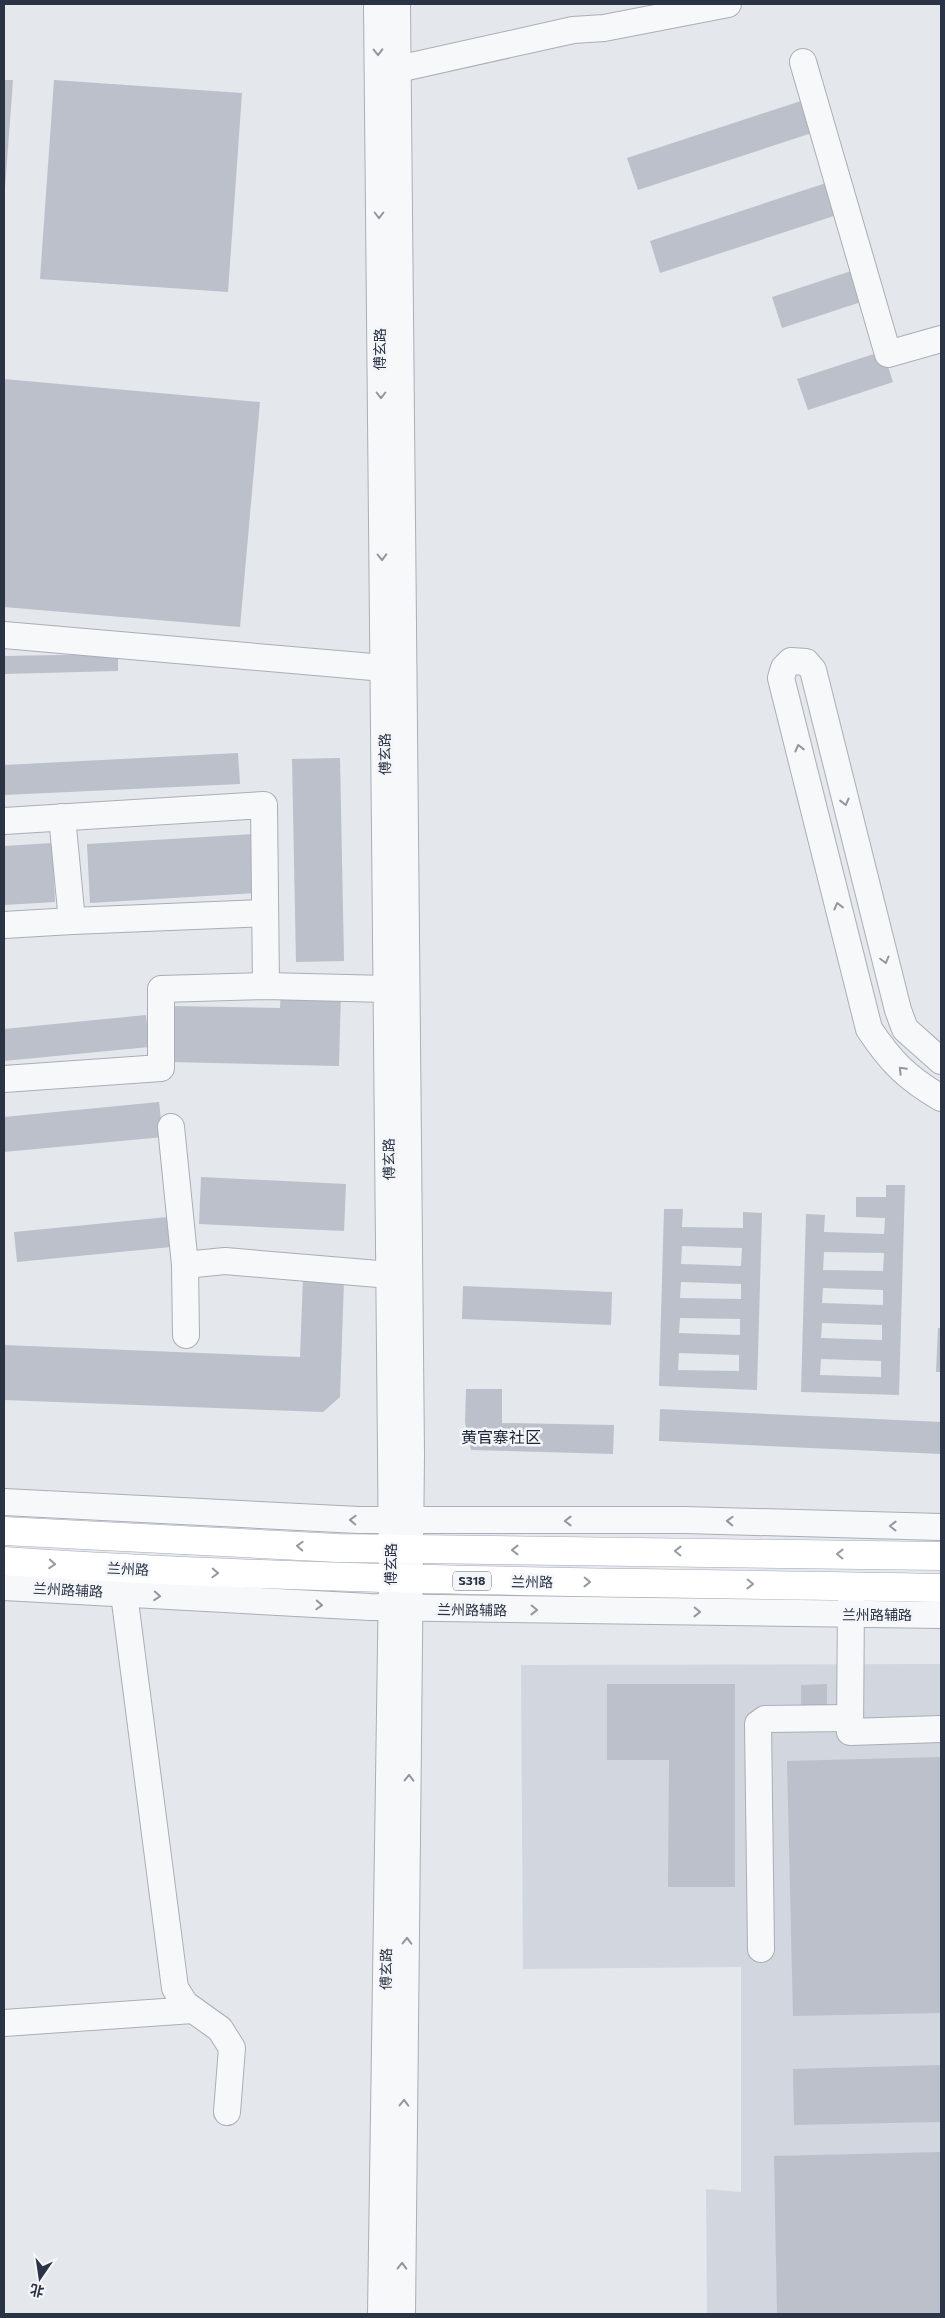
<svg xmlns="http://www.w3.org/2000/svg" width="945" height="2318" font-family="Commissioner,'Noto Sans SC',sans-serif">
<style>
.built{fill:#d2d6de}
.building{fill:#bbc0ca;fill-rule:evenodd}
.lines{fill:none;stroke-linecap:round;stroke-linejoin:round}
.minor-casing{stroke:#a9aeb7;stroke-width:28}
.major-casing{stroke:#a3abb8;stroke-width:29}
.minor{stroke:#f7f8fa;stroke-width:26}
.major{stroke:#fff;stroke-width:28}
.oneway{stroke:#9196a0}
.oneway2{stroke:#959aa2}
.labels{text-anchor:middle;stroke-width:5;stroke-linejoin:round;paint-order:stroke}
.shield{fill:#f4f6f9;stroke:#676e7b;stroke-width:1}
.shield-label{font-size:12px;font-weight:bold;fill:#2b3445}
.street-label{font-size:14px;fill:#2b3445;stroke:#f4f6f9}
.quarter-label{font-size:16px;fill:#1d2536;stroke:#f4f6f9}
</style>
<rect width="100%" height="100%" fill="#e4e7ec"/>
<polygon class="built" points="941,1664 941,2314 707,2314 706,2189 741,2192 741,1967 523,1969 521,1665"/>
<g class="building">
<polygon points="4,80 13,80 5,188 4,188"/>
<polygon points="54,80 242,93 228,292 40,279"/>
<polygon points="804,100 815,132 638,190 627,158"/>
<polygon points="826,183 837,215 660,273 650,241"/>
<polygon points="857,269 867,300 782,328 772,297"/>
<polygon points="883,351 893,382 808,410 797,379"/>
<polygon points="4,379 260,402 240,627 4,607"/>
<polygon points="118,654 118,671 4,674 4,656"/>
<polygon points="238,753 240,784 4,795 4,765"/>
<polygon points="340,758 344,961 296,962 292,759"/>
<polygon points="254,834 258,893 90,903 87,844"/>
<polygon points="52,843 55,902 4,905 4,846"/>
<polygon points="281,989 341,991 339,1066 171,1062 172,1006 280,1008"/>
<polygon points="146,1015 149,1047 4,1061 4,1029"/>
<polygon points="159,1102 163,1137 4,1152 4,1117"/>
<polygon points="201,1177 346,1184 344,1231 199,1224"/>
<path d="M886,1185H905L899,1395L801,1392L806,1214L825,1215L824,1232L884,1234L885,1218L856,1217V1197H886ZM824,1252L884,1253L883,1271L823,1270ZM823,1288L883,1290V1305L822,1303ZM822,1323L882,1325V1340L821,1338ZM821,1359L881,1361V1377L820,1375Z"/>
<path d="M664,1209H683L682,1227L743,1228V1212L762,1213L757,1390L659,1386ZM682,1246L742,1248L741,1266L681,1264ZM681,1282L741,1284V1299L680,1298ZM680,1318L740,1319V1335L679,1333ZM679,1353L739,1355V1371L678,1370Z"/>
<polygon points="168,1217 171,1247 17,1262 14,1232"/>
<polygon points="303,1278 344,1280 340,1397 323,1412 4,1400 4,1345 300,1357"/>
<polygon points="463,1286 612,1292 611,1325 462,1319"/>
<polygon points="938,1328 941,1328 941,1372 936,1372"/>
<polygon points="466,1389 502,1389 502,1423 614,1425 613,1454 471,1450 465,1422"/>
<polygon points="660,1409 941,1422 941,1454 659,1441"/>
<polygon points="607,1684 735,1684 735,1887 668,1887 669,1760 607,1760"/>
<polygon points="827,1684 827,1709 801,1709 801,1685"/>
<polygon points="941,1757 941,2013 793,2016 787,1761"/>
<polygon points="941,2065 941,2122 794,2125 793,2069"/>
<polygon points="941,2152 941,2314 777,2314 774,2156"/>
</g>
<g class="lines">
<defs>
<g id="minor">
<polyline points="377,4 391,1453 392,1579 381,2314"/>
<polyline points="397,4 411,1455 402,2314"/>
<polyline points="803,62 888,354 941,339"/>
<polyline points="398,69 573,30 604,28 728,4"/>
<polyline points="4,635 384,668"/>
<polyline points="62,817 72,921 265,913"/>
<polyline points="4,821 264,805 266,986"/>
<polyline points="4,925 72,921"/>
<path d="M941,1061L905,1029L898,1010L813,670L806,662L791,661L784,668L781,678L869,1029C891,1062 907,1078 941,1098"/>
<polyline points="4,1079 161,1068 161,989 266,986 387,989"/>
<polyline points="171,1127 185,1265 186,1335"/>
<polyline points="185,1265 225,1261 390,1275"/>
<polyline points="4,1502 359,1520 685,1520 941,1527"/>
<polyline points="4,1587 370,1607 941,1615"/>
<polyline points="124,1594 175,1988 185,2004 220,2029 232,2048 227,2112"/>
<polyline points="851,1597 850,1732 941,1729"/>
<polyline points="761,1949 758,1724 765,1719 850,1718"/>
<polyline points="4,2023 193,2010"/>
</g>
<g id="major">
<polyline points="4,1531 338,1548 941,1556"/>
<path d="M4,1561C316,1582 629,1582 941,1588"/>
</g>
</defs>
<use href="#minor" class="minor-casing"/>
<use href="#major" class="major-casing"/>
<use href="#minor" class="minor"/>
<use href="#major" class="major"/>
</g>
<defs><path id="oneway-chevron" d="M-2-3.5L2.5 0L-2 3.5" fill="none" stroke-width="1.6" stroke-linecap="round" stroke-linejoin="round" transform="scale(1.25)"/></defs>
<g class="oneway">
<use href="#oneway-chevron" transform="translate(378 52) rotate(89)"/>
<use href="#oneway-chevron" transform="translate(379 215) rotate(90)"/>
<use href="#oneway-chevron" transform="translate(381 395) rotate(90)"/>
<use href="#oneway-chevron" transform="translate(382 557) rotate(89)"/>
<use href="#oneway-chevron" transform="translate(799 748) rotate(-104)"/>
<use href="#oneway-chevron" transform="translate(845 802) rotate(76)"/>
<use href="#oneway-chevron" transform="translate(838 906) rotate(-104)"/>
<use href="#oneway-chevron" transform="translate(885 960) rotate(75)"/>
<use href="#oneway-chevron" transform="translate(902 1070) rotate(-135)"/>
<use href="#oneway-chevron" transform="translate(353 1520) rotate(-178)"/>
<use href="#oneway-chevron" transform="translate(568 1521) rotate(180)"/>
<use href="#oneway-chevron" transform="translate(730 1521) rotate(-178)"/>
<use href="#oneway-chevron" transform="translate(893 1526) rotate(-179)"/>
<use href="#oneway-chevron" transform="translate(157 1596) rotate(4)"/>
<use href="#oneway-chevron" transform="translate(319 1605) rotate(3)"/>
<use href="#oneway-chevron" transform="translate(534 1610) rotate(1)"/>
<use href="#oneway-chevron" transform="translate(697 1612) rotate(1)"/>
<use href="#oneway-chevron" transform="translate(409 1778) rotate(-89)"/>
<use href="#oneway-chevron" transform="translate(407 1941) rotate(-89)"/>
<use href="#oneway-chevron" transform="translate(404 2103) rotate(-89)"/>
<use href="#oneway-chevron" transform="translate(402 2266) rotate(-89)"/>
</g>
<g class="oneway2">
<use href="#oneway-chevron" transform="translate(300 1546) rotate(-177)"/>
<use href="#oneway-chevron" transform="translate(515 1550) rotate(-180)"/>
<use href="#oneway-chevron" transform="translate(678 1551) rotate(-179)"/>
<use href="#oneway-chevron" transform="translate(840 1554) rotate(-179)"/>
<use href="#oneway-chevron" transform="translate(52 1564) rotate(4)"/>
<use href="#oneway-chevron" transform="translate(215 1573) rotate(2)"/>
<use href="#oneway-chevron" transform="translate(587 1582) rotate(1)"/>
<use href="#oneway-chevron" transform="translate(750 1584) rotate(1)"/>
</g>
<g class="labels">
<rect class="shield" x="453" y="1571.5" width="38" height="19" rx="4"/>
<g class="shield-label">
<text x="472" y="1585">S318</text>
</g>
<g class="street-label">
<text transform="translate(380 349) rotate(-90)" y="5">傅玄路</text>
<text transform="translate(385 754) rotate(-91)" y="5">傅玄路</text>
<text transform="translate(389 1159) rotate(-91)" y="5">傅玄路</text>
<text transform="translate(391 1564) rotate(-90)" y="5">傅玄路</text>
<text transform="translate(128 1569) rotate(3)" y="5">兰州路</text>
<text transform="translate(532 1582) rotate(1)" y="5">兰州路</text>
<text transform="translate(68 1590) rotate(3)" y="5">兰州路辅路</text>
<text transform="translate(472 1610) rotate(1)" y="5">兰州路辅路</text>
<text x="877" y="1620">兰州路辅路</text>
<text transform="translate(386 1969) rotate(-89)" y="5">傅玄路</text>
</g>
<g class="quarter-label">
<text x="501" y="1443">黄官寨社区</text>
</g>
</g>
<rect width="945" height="2318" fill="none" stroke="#2b3445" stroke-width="10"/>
<g transform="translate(40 2278) rotate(193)" stroke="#f4f6f9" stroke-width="4" paint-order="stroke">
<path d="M0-4L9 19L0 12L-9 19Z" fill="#2b3445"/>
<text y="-8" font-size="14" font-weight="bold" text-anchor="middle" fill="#2b3445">北</text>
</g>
</svg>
